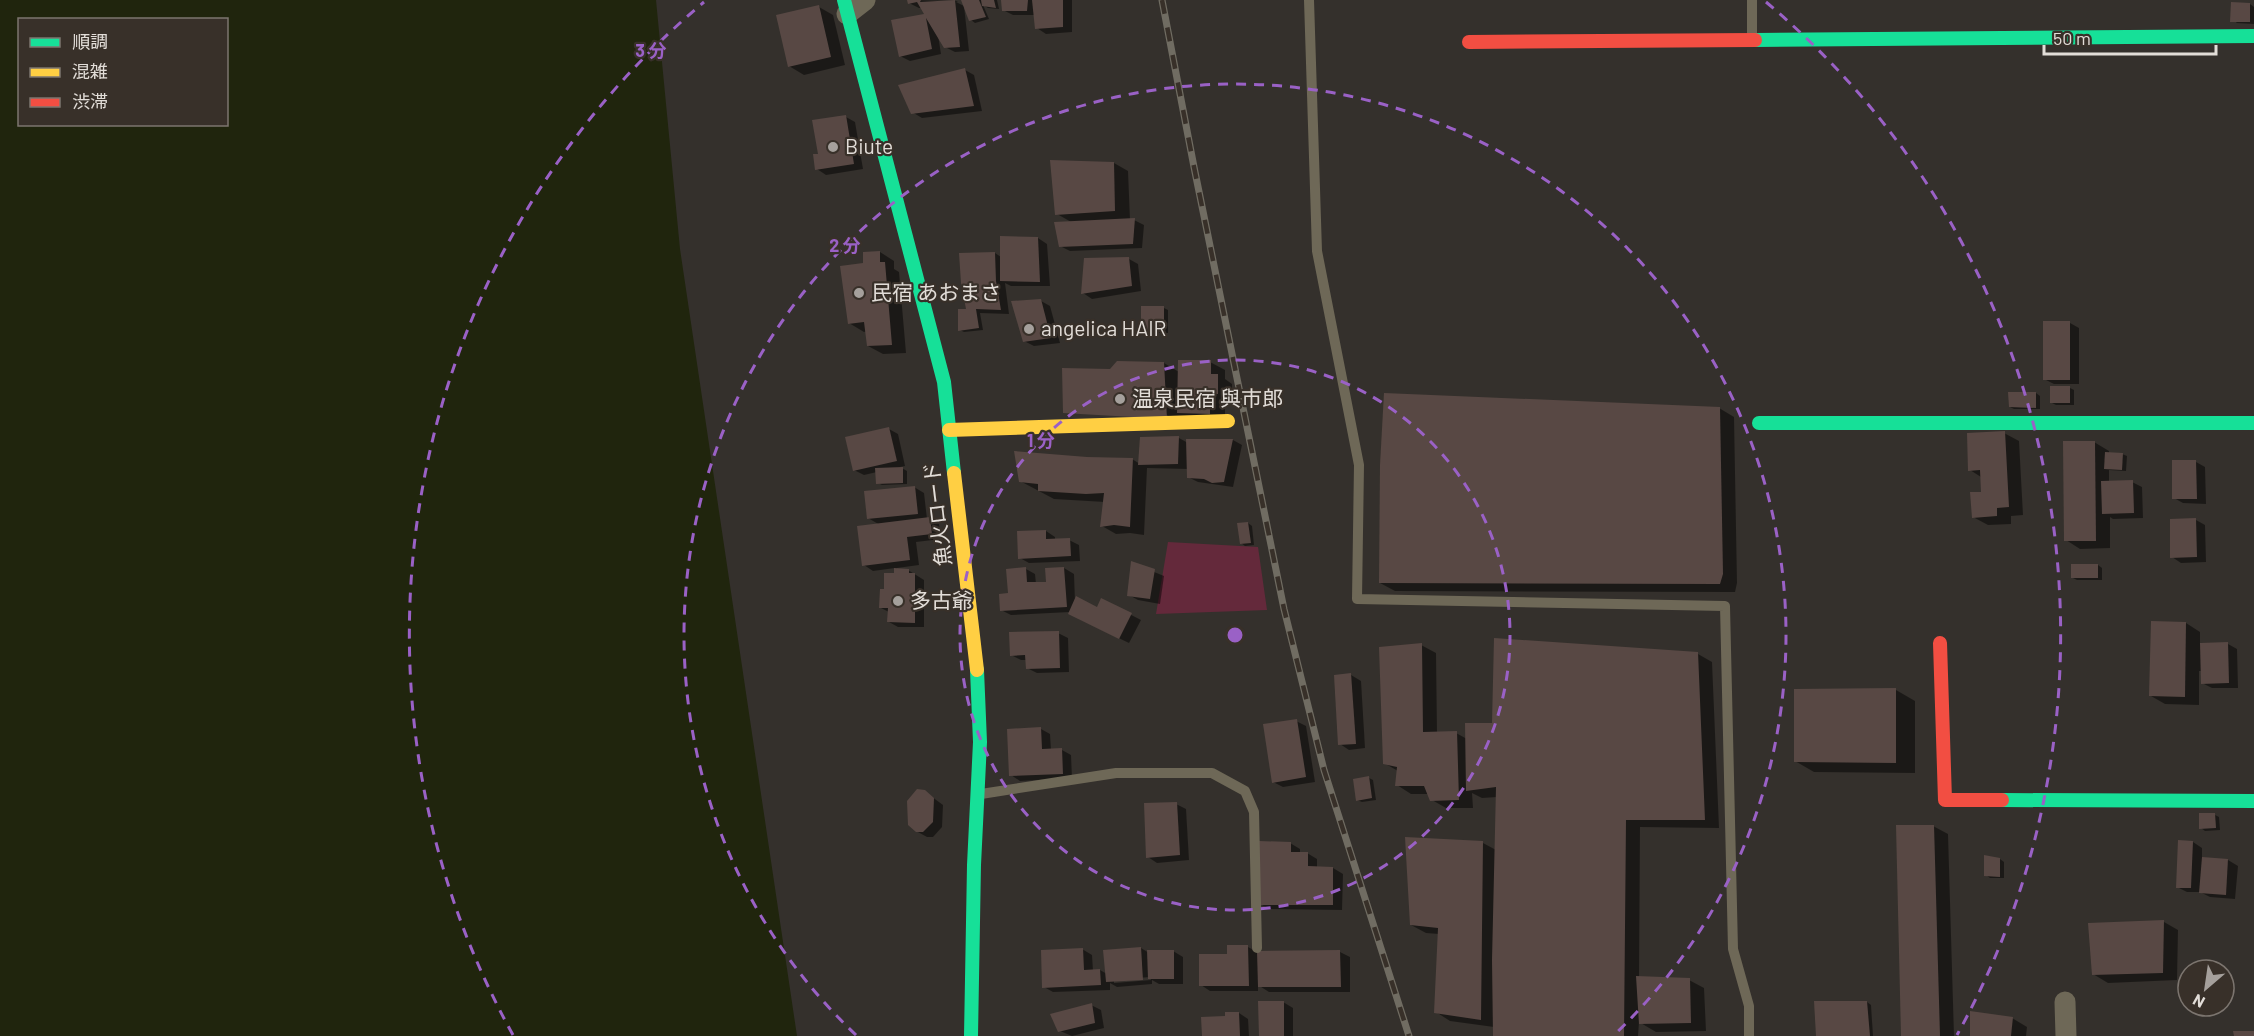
<svg xmlns="http://www.w3.org/2000/svg" width="2254" height="1036" font-family="Barlow,'Noto Sans JP',sans-serif">
<style>
.green{fill:#64293b}
.water{fill:#20250d;fill-rule:evenodd}
.shadow{fill:#0007;fill-rule:evenodd}
.building{fill:#584844}
.lines{fill:none;stroke-linecap:round;stroke-linejoin:round}
.lane{stroke:#6e6857;stroke-width:10}
.street{stroke:#6e6857;stroke-width:21}
.fast{stroke:#16e098;stroke-width:14}
.slow{stroke:#ffcf43;stroke-width:14}
.jam{stroke:#f24e42;stroke-width:14}
.rail-casing{stroke:#706c62;stroke-width:7}
.rail{stroke:#383029;stroke-width:4.5;stroke-dasharray:14;stroke-linecap:butt}
.ring{fill:none;stroke:#9a61c6;stroke-width:3;stroke-dasharray:10 8}
.poi-dot{fill:#a5a09c;stroke:#383029;stroke-width:2}
.labels{text-anchor:middle;stroke-width:4.5;stroke-linejoin:round;paint-order:stroke}
.poi-label{font-size:21px;fill:#e2ddd8;stroke:#383029;text-anchor:start}
.street-label{font-size:21px;fill:#e2ddd8;stroke:#383029}
.centre{fill:#9a61c6;stroke:#383029;stroke-width:3}
.ring-label{font-size:18px;text-anchor:middle;font-weight:bold;fill:#9a61c6;stroke:#383029;stroke-width:4.5;stroke-linejoin:round;paint-order:stroke}
</style>
<rect width="100%" height="100%" fill="#34302c"/>
<polygon class="green" points="1168,542 1258,547 1267,610 1156,614"/>
<path class="water" d="M0,0H656L680,249L797,1036H0ZM20,20H226V124H20Z"/>
<g class="shadow">
<polygon points="909,0 958,1 956,2 964,6 969,51 955,52 945,47 938,35 941,54 910,61 900,56 926,15 922,8 919,8 909,3"/>
<polygon points="963,0 997,0 999,9 988,8 983,5 989,19 975,23 971,20"/>
<polygon points="1002,0 1072,0 1072,32 1046,34 1037,28 1035,15 1013,15 1003,10"/>
<polygon points="2250,4 2254,7 2254,24 2236,23"/>
<polygon points="819,7 833,15 845,65 804,75 789,66"/>
<polygon points="965,70 974,75 982,111 922,118 912,112"/>
<polygon points="846,117 855,122 863,169 826,175 817,169 819,155"/>
<polygon points="1114,163 1128,171 1130,220 1134,220 1144,225 1142,248 1070,251 1060,246 1073,223 1057,214"/>
<polygon points="1038,238 1047,244 1050,286 1011,286 1005,283 1009,314 980,313 983,330 964,332 960,330 972,310 961,254 995,253 1001,257"/>
<polygon points="880,252 894,261 894,269 899,272 906,353 883,354 868,346 867,331 864,332 849,323 864,265"/>
<polygon points="1129,259 1138,264 1141,291 1092,299 1083,293"/>
<polygon points="1041,301 1050,306 1060,343 1034,346 1024,341"/>
<polygon points="1142,308 1164,308 1168,310 1168,333 1146,333 1142,331"/>
<polygon points="2070,323 2079,328 2079,384 2054,384 2044,379"/>
<polygon points="1210,362 1225,370 1225,379 1232,384 1232,401 1225,401 1225,421 1181,426 1111,371 1164,363 1179,372"/>
<polygon points="2070,388 2074,390 2074,405 2056,405 2052,403"/>
<polygon points="2036,393 2040,396 2040,409 2014,409 2010,407"/>
<polygon points="1719,408 1734,417 1737,583 1735,592 1395,591 1380,583"/>
<polygon points="889,429 898,434 905,466 900,467 907,471 907,484 882,485 878,483 877,472 864,475 854,470"/>
<polygon points="2004,433 2019,441 2023,515 2011,516 2011,524 1988,525 1973,517 1982,493 1981,477 1970,470"/>
<polygon points="1179,438 1188,443 1188,440 1233,440 1242,445 1233,487 1198,482 1188,477 1188,469 1147,468 1144,535 1130,533 1116,534 1102,526 1105,502 1054,499 1020,481 1087,459 1132,459 1140,464"/>
<polygon points="2094,442 2109,451 2109,453 2122,454 2127,456 2126,471 2109,470 2109,482 2132,482 2142,487 2143,518 2113,519 2110,517 2110,548 2080,549 2066,540"/>
<polygon points="2196,462 2205,467 2206,504 2183,503 2174,498"/>
<polygon points="914,487 924,493 927,519 939,524 941,539 916,542 919,565 897,568 897,570 908,570 924,580 924,627 898,627 889,622 889,612 881,608 885,591 895,575 895,568 873,571 864,565 880,525 868,518"/>
<polygon points="2196,520 2205,525 2206,562 2181,563 2172,557"/>
<polygon points="1248,523 1252,526 1254,545 1245,546 1241,543"/>
<polygon points="1046,531 1055,537 1055,540 1069,540 1079,545 1080,561 1029,563 1020,558"/>
<polygon points="1132,563 1164,576 1160,604 1138,600 1129,595"/>
<polygon points="2098,565 2102,568 2102,580 2077,580 2073,578"/>
<polygon points="1064,568 1074,574 1075,602 1098,609 1102,600 1141,620 1129,643 1079,619 1070,612 1011,615 1001,610 1026,569 1035,574 1036,584 1047,583"/>
<polygon points="2186,623 2200,632 2200,644 2228,644 2237,649 2238,688 2212,688 2202,683 2202,671 2199,671 2199,705 2165,704 2151,696"/>
<polygon points="1058,633 1068,638 1069,672 1037,673 1027,668 1027,660 1021,660 1011,655"/>
<polygon points="1421,645 1436,653 1437,733 1456,733 1467,739 1494,725 1698,654 1712,662 1719,828 1640,827 1639,977 1689,980 1704,988 1706,1031 1656,1032 1639,1022 1638,1036 1494,1036 1494,1027 1450,1021 1436,1012 1439,934 1426,933 1411,925 1483,843 1496,850 1497,797 1482,798 1472,793 1473,808 1446,808 1432,800 1429,794 1411,794 1397,785 1398,771 1384,763"/>
<polygon points="1351,675 1361,681 1365,748 1349,750 1340,744"/>
<polygon points="1896,690 1915,701 1915,773 1814,772 1795,761"/>
<polygon points="1296,721 1306,726 1315,782 1283,787 1273,782"/>
<polygon points="1041,729 1050,734 1051,750 1062,750 1071,755 1072,778 1020,781 1011,775"/>
<polygon points="1369,778 1373,780 1376,800 1362,802 1357,800"/>
<polygon points="924,791 943,805 942,827 933,837 927,837 916,831"/>
<polygon points="1176,804 1186,809 1189,860 1157,863 1148,857"/>
<polygon points="2215,815 2219,817 2220,830 2205,831 2201,828"/>
<polygon points="1933,826 1948,834 1954,1036 1902,1036"/>
<polygon points="2193,842 2202,848 2202,859 2228,860 2238,866 2235,899 2210,897 2200,892 2187,892 2177,887"/>
<polygon points="1290,843 1300,849 1300,853 1307,853 1317,859 1317,868 1333,868 1343,874 1342,910 1269,909 1260,904"/>
<polygon points="2000,859 2004,862 2004,878 1990,878 1986,875"/>
<polygon points="2164,922 2178,930 2177,980 2108,983 2093,974"/>
<polygon points="1248,947 1257,952 1340,952 1350,957 1350,992 1269,992 1258,985 1258,991 1210,991 1201,985 1228,955"/>
<path d="M1141,948L1149,953L1173,951L1183,957V984H1159L1152,980V984L1117,987L1110,983V990L1053,992L1044,987L1082,949L1092,955L1093,971L1100,970L1107,974ZM1150,977L1151,980L1114,983V980Z"/>
<polygon points="1283,1002 1293,1008 1293,1036 1260,1036"/>
<polygon points="1867,1002 1871,1005 1873,1036 1818,1036"/>
<polygon points="1091,1005 1101,1010 1104,1028 1072,1036 1060,1031"/>
<polygon points="1239,1013 1248,1019 1249,1036 1203,1036 1226,1018"/>
<polygon points="2012,1018 2027,1027 2026,1036 1971,1036"/>
</g>
<g class="building">
<polygon points="907,0 921,0 920,2 955,0 960,47 944,48 926,18 932,49 899,57 891,20 924,14 917,2 908,4"/>
<polygon points="961,0 979,0 986,17 969,21"/>
<polygon points="981,0 994,0 996,8 982,6"/>
<polygon points="1001,0 1028,0 1027,11 1002,11"/>
<polygon points="1032,0 1063,0 1063,27 1035,29"/>
<polygon points="2231,2 2250,3 2250,22 2230,22"/>
<polygon points="819,5 831,57 788,67 776,15"/>
<polygon points="965,68 974,106 911,114 898,85"/>
<polygon points="846,115 854,164 815,170 813,154 818,154 812,120"/>
<polygon points="1050,160 1114,162 1115,211 1055,215"/>
<polygon points="1135,218 1133,244 1059,247 1054,222"/>
<polygon points="1000,236 1038,237 1040,282 1000,281"/>
<polygon points="880,251 880,262 885,262 892,345 867,346 864,322 848,324 840,266 863,263 863,252"/>
<polygon points="995,252 996,281 1001,310 976,309 979,328 958,331 958,309 966,309 961,283 959,253"/>
<polygon points="1129,257 1132,286 1081,294 1084,258"/>
<polygon points="1041,299 1051,338 1023,342 1011,301"/>
<rect x="1141" y="306" width="23" height="26"/>
<rect x="2043" y="321" width="27" height="59"/>
<polygon points="1178,360 1211,360 1211,374 1218,374 1218,394 1210,394 1210,414 1177,413"/>
<polygon points="1117,361 1164,362 1167,419 1063,413 1062,368 1110,369"/>
<rect x="2050" y="386" width="20" height="17"/>
<polygon points="2008,392 2036,392 2036,408 2009,407"/>
<polygon points="1384,393 1720,407 1723,574 1720,584 1379,583 1380,465"/>
<polygon points="889,427 897,461 853,471 845,437"/>
<polygon points="2005,431 2009,507 1997,508 1997,516 1972,518 1970,492 1981,492 1980,470 1968,471 1967,433"/>
<polygon points="1179,436 1178,464 1138,465 1140,437"/>
<polygon points="1186,439 1233,439 1224,482 1212,483 1204,479 1187,478"/>
<polygon points="2063,441 2095,441 2096,541 2064,541"/>
<polygon points="1014,451 1087,457 1133,458 1130,527 1114,525 1100,527 1104,493 1086,494 1038,491 1038,484 1019,482"/>
<polygon points="2105,452 2123,453 2122,470 2104,469"/>
<polygon points="2172,460 2196,460 2197,499 2172,499"/>
<polygon points="903,467 903,483 876,484 875,468"/>
<polygon points="2133,480 2134,513 2102,514 2101,481"/>
<polygon points="915,486 918,514 867,519 864,491"/>
<polygon points="930,517 932,534 907,537 910,560 862,566 857,526"/>
<polygon points="2196,518 2197,557 2170,558 2170,519"/>
<polygon points="1248,522 1251,543 1240,544 1237,523"/>
<polygon points="1046,530 1046,539 1070,538 1071,556 1018,559 1017,531"/>
<polygon points="1131,561 1155,569 1150,599 1127,596"/>
<rect x="2071" y="564" width="27" height="14"/>
<polygon points="1026,567 1027,582 1046,582 1045,568 1064,567 1067,607 1000,611 999,594 1008,593 1006,569"/>
<polygon points="894,568 909,569 909,573 915,573 915,623 887,622 888,608 879,608 880,589 884,589 884,573 894,573"/>
<polygon points="1076,596 1097,607 1101,598 1132,613 1119,639 1068,614"/>
<polygon points="2151,621 2186,622 2185,697 2149,696"/>
<polygon points="1059,631 1060,668 1026,669 1025,655 1010,656 1009,632"/>
<polygon points="1494,638 1698,652 1705,820 1626,820 1624,1036 1493,1036 1492,960 1496,787 1466,791 1465,723 1492,723"/>
<polygon points="2228,642 2229,683 2201,684 2200,643"/>
<polygon points="1422,643 1423,732 1457,731 1459,800 1430,801 1424,786 1395,786 1397,767 1383,764 1379,647"/>
<polygon points="1351,673 1356,744 1338,745 1334,675"/>
<polygon points="1896,688 1896,763 1794,762 1794,689"/>
<polygon points="1297,719 1306,777 1272,783 1263,724"/>
<polygon points="1041,727 1042,749 1062,748 1063,774 1009,776 1007,729"/>
<polygon points="1369,776 1372,798 1356,801 1353,779"/>
<polygon points="917,789 925,790 934,798 933,822 923,832 916,832 908,825 907,801"/>
<polygon points="1177,802 1180,855 1146,858 1144,803"/>
<polygon points="2199,813 2215,813 2216,828 2199,829"/>
<polygon points="1896,825 1934,825 1940,1036 1901,1036"/>
<polygon points="1405,837 1483,841 1481,1020 1434,1013 1438,928 1410,925"/>
<polygon points="2178,840 2193,841 2191,888 2176,888"/>
<polygon points="1259,841 1291,842 1291,852 1308,852 1308,866 1333,867 1333,905 1258,905"/>
<polygon points="1984,855 2000,858 2000,877 1984,876"/>
<polygon points="2202,857 2228,859 2226,895 2199,893"/>
<polygon points="2164,920 2163,973 2092,975 2088,923"/>
<polygon points="1227,945 1248,945 1249,986 1199,986 1199,954 1227,954"/>
<polygon points="1141,947 1143,980 1106,982 1103,950"/>
<polygon points="1083,948 1084,970 1100,969 1101,985 1042,988 1041,950"/>
<polygon points="1147,950 1174,950 1174,979 1148,979"/>
<polygon points="1340,950 1341,987 1258,987 1257,951"/>
<polygon points="1636,976 1690,978 1691,1023 1639,1024"/>
<polygon points="1258,1001 1284,1001 1284,1036 1259,1036"/>
<polygon points="1814,1001 1867,1001 1870,1036 1816,1036"/>
<polygon points="1092,1003 1095,1023 1058,1032 1050,1014"/>
<polygon points="1970,1011 2013,1017 2011,1036 1970,1036"/>
<polygon points="1225,1012 1239,1012 1240,1036 1202,1036 1201,1017 1225,1016"/>
<polygon points="2233,1031 2254,1031 2254,1036 2234,1036"/>
</g>
<g class="lines">
<g class="lane">
<polyline points="1309,0 1317,251 1359,465 1357,599 1725,606 1733,949 1749,1006 1749,1036"/>
<polyline points="1752,0 1752,39"/>
<polyline points="981,794 1116,773 1212,773 1245,791 1254,812 1257,948"/>
</g>
<g class="street">
<polyline points="847,14 865,0"/>
<polyline points="2065,1002 2066,1036"/>
</g>
<g class="fast">
<polyline points="844,0 944,382 954,473"/>
<polyline points="1755,40 2254,36"/>
<polyline points="1759,423 2254,423"/>
<polyline points="2002,800 2254,801"/>
<polyline points="971,1036 974,865 980,742 977,670"/>
</g>
<g class="slow">
<polyline points="949,430 1228,421"/>
<polyline points="954,473 977,670"/>
</g>
<g class="jam">
<polyline points="1469,42 1755,40"/>
<polyline points="1940,643 1945,800 2002,800"/>
</g>
<defs>
<polyline id="rail" points="1162,0 1194,167 1284,609 1324,770 1409,1036"/>
</defs>
<use href="#rail" class="rail-casing"/>
<use href="#rail" class="rail"/>
</g>
<g class="ring">
<circle cx="1235" cy="635" r="275"/>
<path d="M856 1035A551 551 0 1 1 1614 1035"/>
<path d="M513 1035A826 826 0 0 1 704 2M1766 2A826 826 0 0 1 1957 1035"/>
</g>
<g class="poi-dot">
<circle cx="833" cy="147" r="6"/>
<circle cx="859" cy="293" r="6"/>
<circle cx="1029" cy="329" r="6"/>
<circle cx="1120" cy="399" r="6"/>
<circle cx="898" cy="601" r="6"/>
</g>
<g class="labels">
<g class="poi-label">
<text x="845" y="154">Biute</text>
<text x="871" y="300">民宿 あおまさ</text>
<text x="1041" y="336">angelica HAIR</text>
<text x="1132" y="406">温泉民宿 與市郎</text>
<text x="910" y="608">多古爺</text>
</g>
<g class="street-label">
<text transform="translate(938 514) rotate(-97)" y="7">魚火ロード</text>
</g>
</g>
<circle cx="1235" cy="635" r="9" class="centre"/>
<g class="ring-label">
<text x="651" y="57">3 分</text>
<text x="845" y="252">2 分</text>
<text x="1041" y="447">1 分</text>
</g>
<rect x="18" y="18" width="210" height="108" fill="#383029" stroke="#7c756f" stroke-width="1.5"/>
<rect x="30" y="38" width="30" height="9" fill="#16e098" stroke="#7c756f" stroke-width="1.5"/>
<text x="72" y="48" font-size="18" fill="#e2ddd8">順調</text>
<rect x="30" y="68" width="30" height="9" fill="#ffcf43" stroke="#7c756f" stroke-width="1.5"/>
<text x="72" y="78" font-size="18" fill="#e2ddd8">混雑</text>
<rect x="30" y="98" width="30" height="9" fill="#f24e42" stroke="#7c756f" stroke-width="1.5"/>
<text x="72" y="108" font-size="18" fill="#e2ddd8">渋滞</text>
<g transform="translate(2206 988) rotate(209)"><circle r="28" fill="#383029" stroke="#7c756f" stroke-width="1.5"/>
<path d="M0-4.5L10 22L0 15L-10 22Z" fill="#a5a09c"/>
<text y="-9" font-size="16" font-weight="bold" text-anchor="middle" fill="#e2ddd8">N</text>
</g>
<path d="M2044 45v9h172v-9" fill="none" stroke="#e2ddd8" stroke-width="3"/>
<text x="2053" y="45" font-size="18" fill="#e2ddd8" stroke="#383029" stroke-width="4.5" paint-order="stroke">50 m</text>
</svg>
